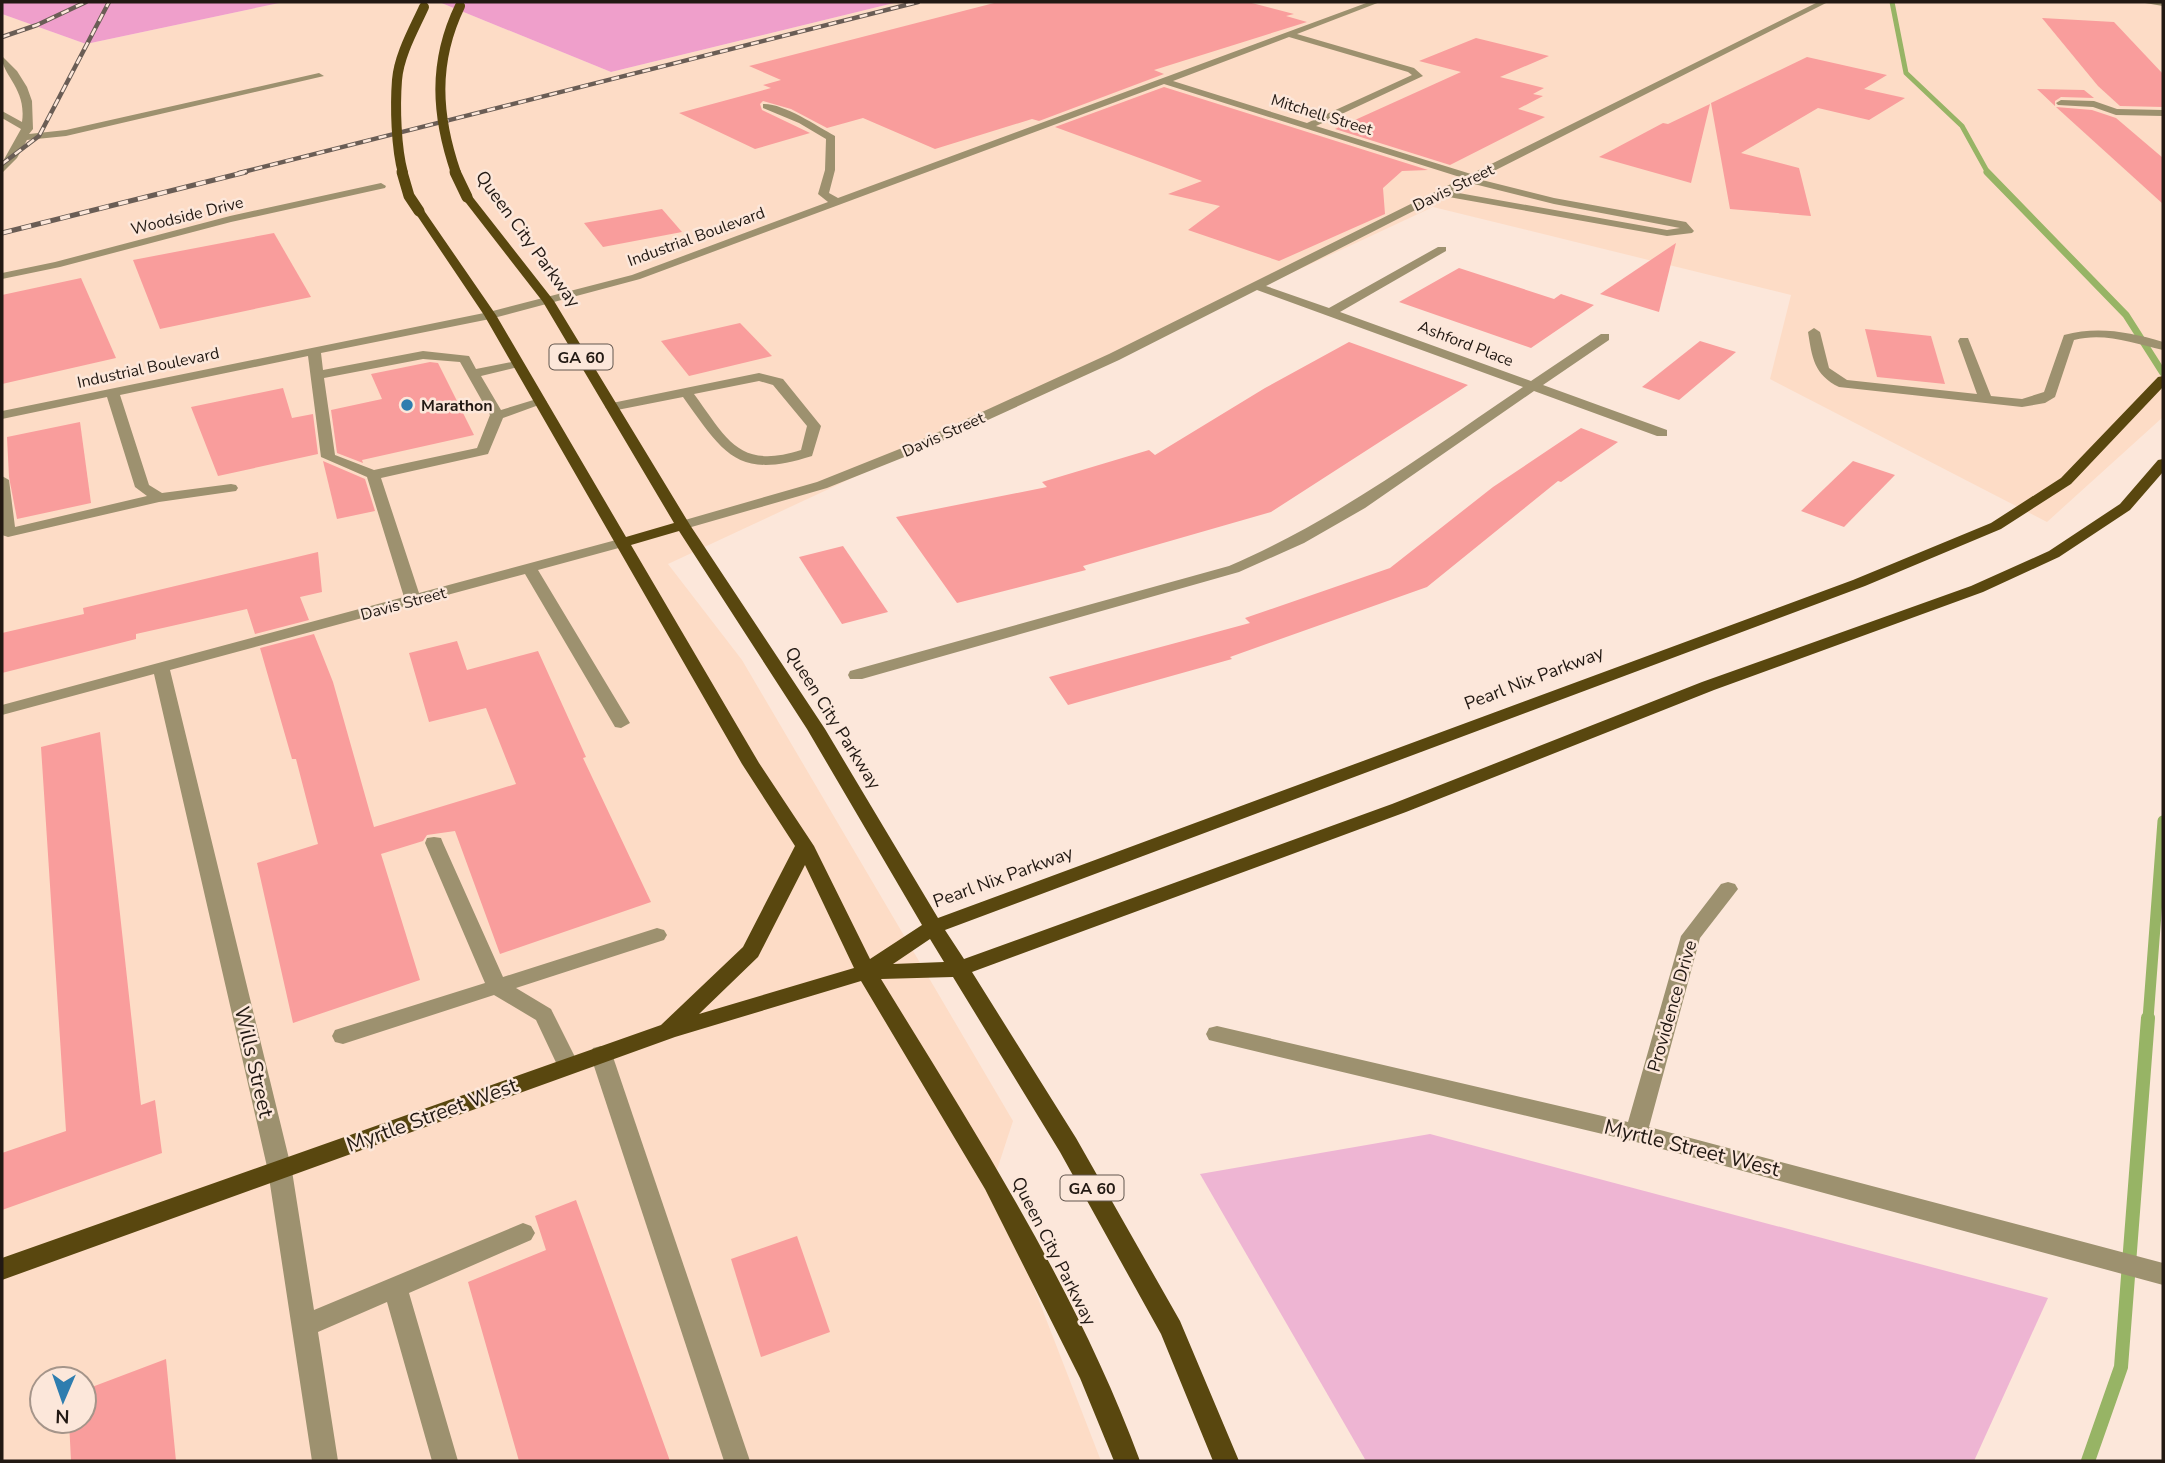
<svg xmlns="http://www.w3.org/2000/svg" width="2165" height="1463" font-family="'Nunito Sans',sans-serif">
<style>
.built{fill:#fddcc6;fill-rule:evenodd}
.green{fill:#eeb5d3}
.forest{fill:#ef9fcb}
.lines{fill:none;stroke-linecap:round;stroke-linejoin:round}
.stream-far3{stroke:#97b465;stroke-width:5}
.stream-far2{stroke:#97b465;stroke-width:7}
.stream-far1{stroke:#97b465;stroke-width:11}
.stream{stroke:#97b465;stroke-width:14}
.building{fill:#f99d9c}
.minor{fill:#9d916f;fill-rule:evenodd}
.major{fill:#59470f;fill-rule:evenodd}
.rail-far1-casing{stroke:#6a5d55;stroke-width:4.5}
.rail-casing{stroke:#6a5d55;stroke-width:5}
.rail-far1{stroke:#fce7da;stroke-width:2.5;stroke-dasharray:8;stroke-linecap:butt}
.rail{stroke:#fce7da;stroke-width:3.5;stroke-dasharray:10;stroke-linecap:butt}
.major-bridge-far1{stroke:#59470f;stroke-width:10}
.major-bridge{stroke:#59470f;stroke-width:11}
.poi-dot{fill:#2e7daf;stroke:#fce7da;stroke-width:2.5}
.labels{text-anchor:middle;stroke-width:5;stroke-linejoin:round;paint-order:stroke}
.far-street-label{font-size:16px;fill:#221913;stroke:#fce7da}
.shield{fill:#fce7da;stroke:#63574f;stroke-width:2}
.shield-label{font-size:16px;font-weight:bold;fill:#221913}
.far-poi-label{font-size:16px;font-weight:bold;fill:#221913;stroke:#fce7da;text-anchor:start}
.street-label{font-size:18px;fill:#221913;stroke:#fce7da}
.near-street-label{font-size:21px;fill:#221913;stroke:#fce7da}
</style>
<rect width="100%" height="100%" fill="#fce7da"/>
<path class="built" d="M284,2H439L611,72L898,2H2163V417L2047,522L1770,379L1791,295L1433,207L668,564L742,660L1013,1121L993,1182L1101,1461H2V14L86,44ZM42,1379H84V1421H42Z"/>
<polygon class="green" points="1430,1134 2048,1298 1974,1461 1366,1461 1200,1174"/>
<g class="forest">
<polygon points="2,2 284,2 86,44 2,14"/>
<polygon points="439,2 898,2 611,72"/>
</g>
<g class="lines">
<polyline class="stream-far3" points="1892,2 1906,73 1962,126 1988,173"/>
<polyline class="stream-far2" points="1987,172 2126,315 2163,373"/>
<polyline class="stream-far1" points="2148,1019 2163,821"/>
<polyline class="stream" points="2088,1461 2121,1367 2148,1018"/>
</g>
<g class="building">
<polygon points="998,2 1248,2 1294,14 1286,16 1307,22 1154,70 1164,74 1039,121 1032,119 935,149 863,118 827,128 791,109 763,101 760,104 762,110 810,133 755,149 679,113 771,88 763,85 781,80 749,66"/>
<polygon points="2042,18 2114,22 2163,74 2163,107 2120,106 2098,86"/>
<polygon points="1476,38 1549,56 1500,77 1544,88 1533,94 1543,96 1518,109 1545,117 1450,165 1335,129 1461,72 1419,61"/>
<polygon points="1807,57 1887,75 1864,89 1905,98 1869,120 1818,108 1741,153 1799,168 1811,216 1730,209 1711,103"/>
<polygon points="1164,87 1428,170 1402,171 1383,188 1385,214 1279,261 1188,230 1220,206 1168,194 1202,181 1055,127"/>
<polygon points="2037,89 2084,90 2094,98 2061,97 2055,101 2055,106"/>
<polygon points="1710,104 1691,183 1599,157 1663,123 1668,124"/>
<polygon points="2056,107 2092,110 2116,118 2163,158 2163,204"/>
<polygon points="662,209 682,232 603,247 584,223"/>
<polygon points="274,233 311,297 160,329 133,260"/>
<polygon points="1676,243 1659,312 1600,294"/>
<polygon points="1459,268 1554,299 1561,294 1594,305 1531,348 1399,302"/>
<polygon points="81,278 116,358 2,384 2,295"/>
<polygon points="740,323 772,356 689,376 661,341"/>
<polygon points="1865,329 1931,336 1945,384 1877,377"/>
<polygon points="1700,341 1736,352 1679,400 1642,387"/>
<polygon points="1349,342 1468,385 1271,512 1083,566 1086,570 957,603 896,517 1047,487 1042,482 1149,450 1155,455 1265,388"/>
<polygon points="430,362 438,363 474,435 362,460 363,463 337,453 331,410 382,399 371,374"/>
<polygon points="283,388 292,418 313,414 318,454 218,476 191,407"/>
<polygon points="80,422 91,503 17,519 9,477 7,437"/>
<polygon points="1581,428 1618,442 1561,482 1558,481 1427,587 1230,657 1232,659 1068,705 1049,677 1250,623 1245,618 1390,568 1493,487"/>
<polygon points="323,461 365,479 375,511 337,519"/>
<polygon points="1853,461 1895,475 1844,527 1801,511"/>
<polygon points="843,546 888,612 842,624 799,557"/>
<polygon points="318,552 322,592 300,597 309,620 255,634 247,609 136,634 136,639 2,673 2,633 84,614 83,608"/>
<polygon points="314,634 333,682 374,827 516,784 486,708 429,722 409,653 457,641 467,670 538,651 586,757 583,758 651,902 500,954 455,831 427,835 423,841 381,854 420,980 293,1023 257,863 318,844 296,759 292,759 260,648"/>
<polygon points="100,732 141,1105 155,1100 162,1153 2,1210 2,1153 66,1131 41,747"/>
<polygon points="576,1200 670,1461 519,1461 468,1282 546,1250 535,1216"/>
<polygon points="797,1236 830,1332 761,1357 731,1259"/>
<polygon points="166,1359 176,1461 71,1461 69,1421 84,1421 84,1390"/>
</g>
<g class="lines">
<g class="minor">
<path d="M1369,2H1380L1297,34L1414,68L1423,76L1316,126L1471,174L1818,2H1828L1478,179L1554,198L1686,222L1694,231L1692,233L1667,236L1443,196L1266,286L1329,308L1438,247H1446V251L1340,312L1531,381L1601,334H1609V340L1543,385L1667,430V436H1657L1534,391L1365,508L1304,543L1239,572L862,679H850L848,675L850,671L1229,566C1336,520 1427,452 1523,387L1257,290L1119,360L922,450L827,488L688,528H678L676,525L678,522L817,482L912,444L1109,354L1463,178L1164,84L640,279L490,319L321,353L323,370L423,351L469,356L476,369L522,360V366L481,376L501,410L540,398L547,402L503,418L488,454L381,478L419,593L616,540H626L629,543L626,546L538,570L630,723L621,728L615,727L525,574L170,670L292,1171L314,1310L523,1223L531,1226L535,1233L531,1240L409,1293L458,1461H432L387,1302L318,1332L338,1461H312L268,1171L154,674L2,715V705L404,597L367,477L321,457L308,356L120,395L149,485L162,493L231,484L236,485L238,488L236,491L159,502L8,537L2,535V476L9,480L15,527L147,496L135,487L107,397L2,419V411L489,312L632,275L828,202L818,194L825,170L826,139L799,123L763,108V104C783,103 817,126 835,136V170L829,193L838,198ZM1289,37L1408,72L1412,75L1307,123L1173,81ZM1470,183L1554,204L1680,228L1667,230L1453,192ZM423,359L460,362L490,415L477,448L374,470L335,455L324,378Z"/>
<polygon points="2139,2 2163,2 2163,6"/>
<path d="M2,56L17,71L27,87L32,101L33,129L29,134L66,130L319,73L324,76L66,136L27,140L17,158L2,173V163L21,129L2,118V111L22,122C27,88 1,75 2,56Z"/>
<polygon points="2061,100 2094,101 2117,109 2163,110 2163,116 2116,115 2093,107 2058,105 2056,103"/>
<polygon points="381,183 386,186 385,188 231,222 60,267 2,279 2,273 55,262 230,216"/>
<path d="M1814,328L1820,332L1829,368L1847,380L1977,394L1958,341L1960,338H1968L1991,396L2022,399L2044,392L2064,335C2098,326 2129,332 2163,342V350C2133,343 2104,332 2074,340L2055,397L2045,403L2022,407L1839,387C1814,375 1812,357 1808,332Z"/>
<path d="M759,373L783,379L821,426L812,456C737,480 724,454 683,397L612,411L605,407L612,403ZM759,381L773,385L807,426L801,450C739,470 727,439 694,394Z"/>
<polygon points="434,837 441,838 443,843 503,977 657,928 664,930 667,935 664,940 516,988 551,1009 579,1065 576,1071 568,1073 560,1071 536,1020 494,995 343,1044 335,1042 332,1036 335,1030 485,983 425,843 427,838"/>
<polygon points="1728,882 1735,884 1738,889 1700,938 1649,1127 2163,1263 2163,1285 1636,1142 1217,1042 1209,1040 1206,1034 1209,1028 1217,1026 1628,1122 1681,936 1721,884"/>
<polygon points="601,1046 609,1048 612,1054 750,1461 724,1461 590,1054 593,1048"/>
</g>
<path class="major" d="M463,195H471L554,301L690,525L825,729L938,918L1853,580L1991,523L2061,478L2158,377L2163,376V387L2071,484L2001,529L1865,586L945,930L964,959L1392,804L1702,682L1971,586L2049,551L2120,504L2158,460L2163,459V472L2130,510L2059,557L1983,592L1714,690L1406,812L972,972L1076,1138L1180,1321L1239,1461H1213L1161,1334L1060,1152L953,977L881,979C976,1134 1077,1290 1140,1461H1114L1080,1378L985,1189L861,981L675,1037L2,1280V1258L661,1025L743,947L795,846L742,764L484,315L414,211L423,209L496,315L626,537L674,523L543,302L463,199ZM679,531L807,729L922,925L870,959L814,846L759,763L631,545ZM805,865L854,968L699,1014L758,957ZM930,939L944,962L893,964Z"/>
<defs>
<g id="rail-far1">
<polyline points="2,37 37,25 86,2"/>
<polyline points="2,164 39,136 109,2"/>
<polyline points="239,173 918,2"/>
</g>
<polyline id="rail" points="2,233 246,172"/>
</defs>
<use href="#rail-far1" class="rail-far1-casing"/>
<use href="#rail" class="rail-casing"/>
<use href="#rail-far1" class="rail-far1"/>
<use href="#rail" class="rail"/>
<g class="major-bridge-far1">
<path d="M403,173C396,148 395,106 397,80C399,55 414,29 424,7"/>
<path d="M456,173C436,115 433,62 460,6"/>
</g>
<g class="major-bridge">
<polyline points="402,172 409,196 419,211"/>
<polyline points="455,172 467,197"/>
</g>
</g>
<circle class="poi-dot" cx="407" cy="405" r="7"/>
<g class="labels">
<g class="far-street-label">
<text transform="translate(1322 114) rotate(17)" y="6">Mitchell Street</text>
<text transform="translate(1453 187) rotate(-26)" y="6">Davis Street</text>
<text transform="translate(187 215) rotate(-14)" y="6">Woodside Drive</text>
<text transform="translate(696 236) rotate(-20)" y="6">Industrial Boulevard</text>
<text transform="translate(1466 343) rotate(21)" y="6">Ashford Place</text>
<text transform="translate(148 367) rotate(-12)" y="6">Industrial Boulevard</text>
<text transform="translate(943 434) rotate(-24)" y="6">Davis Street</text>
<text transform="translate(403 603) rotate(-15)" y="6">Davis Street</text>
</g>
<g class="shield">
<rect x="549.5" y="344.5" width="63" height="25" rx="5"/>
<rect x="1060.5" y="1175.5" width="63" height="25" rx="5"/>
</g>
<g class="shield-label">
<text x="581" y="363">GA 60</text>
<text x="1092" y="1194">GA 60</text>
</g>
<g class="far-poi-label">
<text x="421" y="411">Marathon</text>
</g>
<g class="street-label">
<text transform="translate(528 239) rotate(54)" y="6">Queen City Parkway</text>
<text transform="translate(1534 678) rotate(-21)" y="6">Pearl Nix Parkway</text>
<text transform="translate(833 718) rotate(58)" y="6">Queen City Parkway</text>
<text transform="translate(1003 877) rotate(-20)" y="6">Pearl Nix Parkway</text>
<text transform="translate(1672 1006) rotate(-74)" y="6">Providence Drive</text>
<text transform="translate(1054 1251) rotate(63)" y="6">Queen City Parkway</text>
</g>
<g class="near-street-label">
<text transform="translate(254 1062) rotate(77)" y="7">Wills Street</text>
<text transform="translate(432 1115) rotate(-20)" y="7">Myrtle Street West</text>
<text transform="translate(1692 1148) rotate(14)" y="7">Myrtle Street West</text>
</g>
</g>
<rect width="2165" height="1463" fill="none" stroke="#221913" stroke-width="7"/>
<g transform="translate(63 1400) rotate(182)"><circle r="33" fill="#fce7da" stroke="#a5958a" stroke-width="2"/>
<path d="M0-5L12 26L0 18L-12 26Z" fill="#2e7daf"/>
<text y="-10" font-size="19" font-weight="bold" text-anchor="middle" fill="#221913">N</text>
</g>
</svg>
